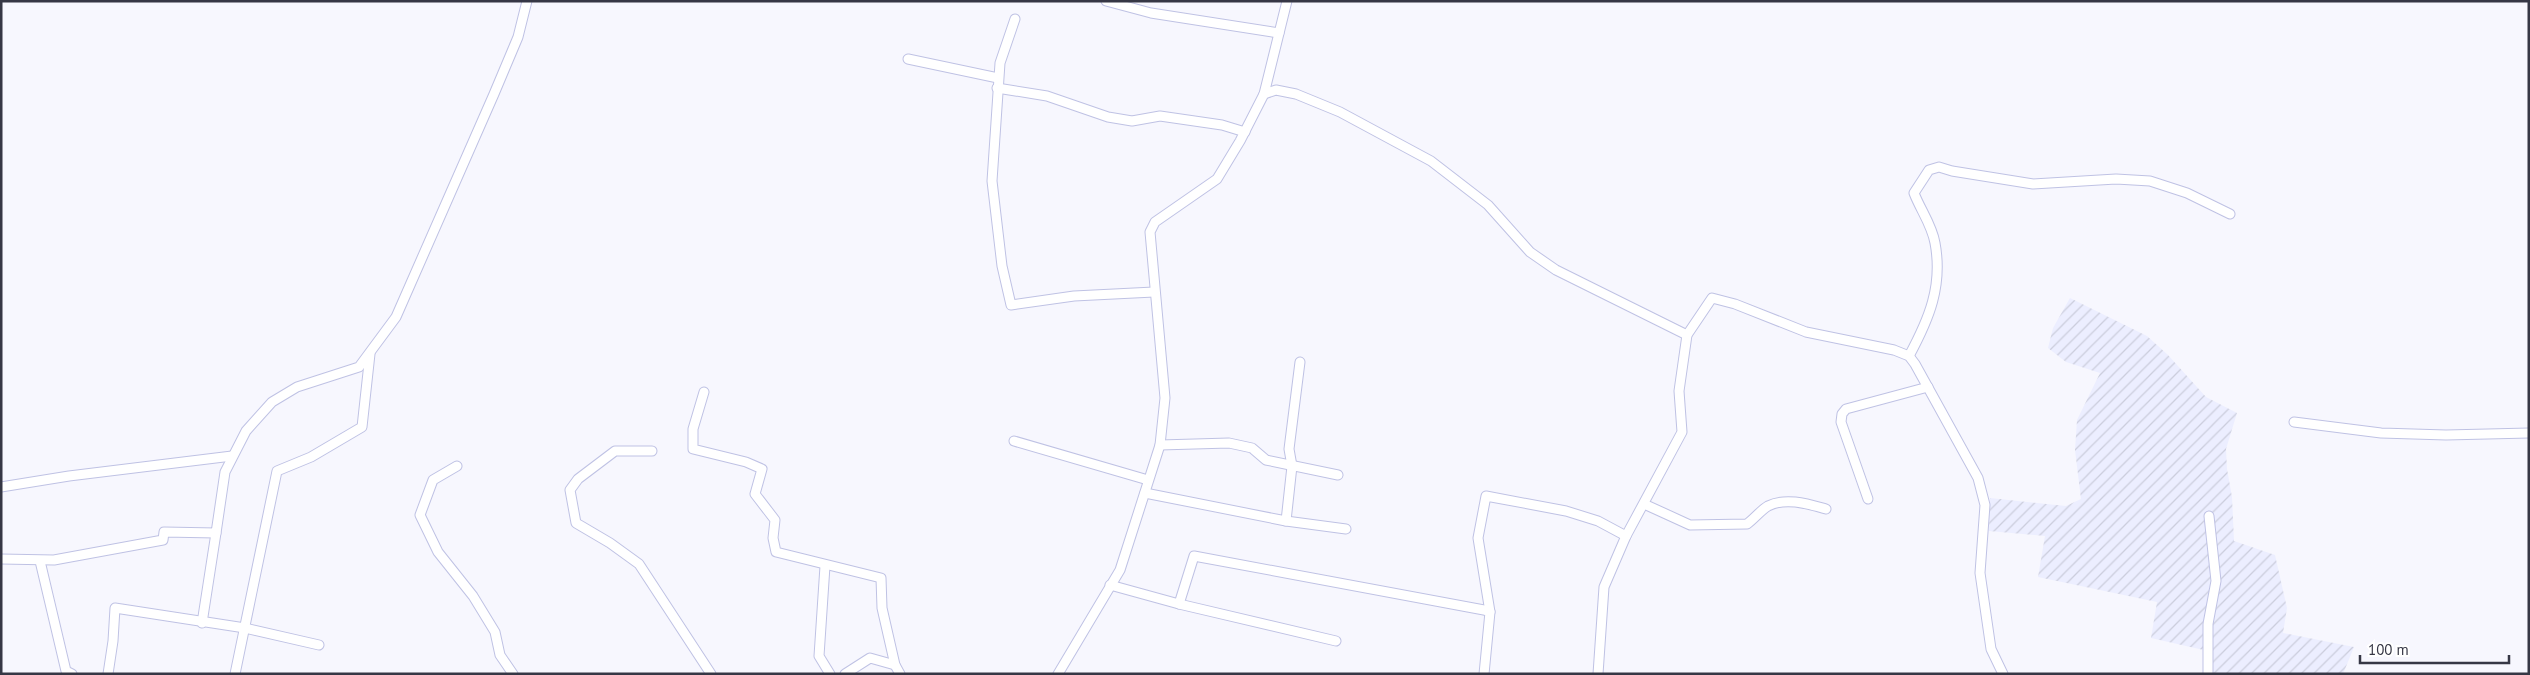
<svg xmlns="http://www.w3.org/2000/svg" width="2530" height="675" font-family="'PT Sans',sans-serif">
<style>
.industrial{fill:url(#industrial-furrows)}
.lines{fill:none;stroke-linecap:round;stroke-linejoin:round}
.street-casing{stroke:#bfc2e4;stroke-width:11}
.street{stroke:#fff;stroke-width:9}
</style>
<defs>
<pattern id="industrial-furrows" width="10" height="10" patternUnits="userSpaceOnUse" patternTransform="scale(1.25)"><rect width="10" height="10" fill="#eceeff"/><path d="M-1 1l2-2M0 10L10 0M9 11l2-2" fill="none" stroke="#cbcddc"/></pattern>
</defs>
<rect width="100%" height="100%" fill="#f7f7fe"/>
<polygon class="industrial" points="2070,298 2147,336 2168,355 2206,397 2237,413 2226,449 2227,469 2232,497 2234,541 2275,555 2287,608 2283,633 2354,647 2343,674 2205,674 2208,651 2151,638 2157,602 2038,577 2045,536 1989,531 1990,498 2066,506 2081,499 2075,450 2077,420 2100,373 2066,362 2048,348 2053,328"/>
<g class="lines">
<defs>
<g id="street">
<polyline points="1106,1 1151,13 1279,33"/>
<polyline points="1015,19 1000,63 992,181 1002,266 1011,305 1074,296 1154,292"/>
<polyline points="908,59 998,78"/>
<polyline points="997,88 1047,96 1108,117 1132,121 1160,116 1222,125 1245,132"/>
<polyline points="1264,94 1276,90 1296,94 1340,112 1431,161 1488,205 1530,252 1556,270 1687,335"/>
<path d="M1909,356C1929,319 1943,286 1935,243C1932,225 1920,209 1914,193L1929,170L1939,167L1952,171L2033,184L2116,179L2150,181L2187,193L2230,214"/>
<polyline points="704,392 693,429 693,449 746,462 762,469 755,494 775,520 773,538 776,552 881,578 882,608 895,665 900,674"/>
<polyline points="2294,422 2381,433 2446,435 2529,433"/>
<polyline points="1014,441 1148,480"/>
<polyline points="1160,445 1229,443 1252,448 1266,460 1338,475"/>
<polyline points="652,451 615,451 578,479 570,490 576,523 610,543 639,564 711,674"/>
<polyline points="457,466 433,480 420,515 438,552 473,596 495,632 500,655 513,674"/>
<polyline points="1,487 69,476 232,456"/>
<polyline points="1145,493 1286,521 1346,529"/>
<polyline points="1868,499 1841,422 1842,414 1846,409 1928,387"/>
<path d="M1644,504L1690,525L1747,524C1754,519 1761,510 1768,506C1786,497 1808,504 1826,509"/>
<polyline points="1286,521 1292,466 1289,449 1300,362"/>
<polyline points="1,559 54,560 163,540 164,532 216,533 225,472 246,431 272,402 297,387 359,367 396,317 494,94 518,37 527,1"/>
<polyline points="40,561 66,671 72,674"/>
<polyline points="825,566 819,656 830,674"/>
<polyline points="1110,585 1179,604 1336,641"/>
<polyline points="1179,604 1194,556 1484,610 1490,612 1484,674"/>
<polyline points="1490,612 1478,538 1486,496 1566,511 1598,521 1626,536"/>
<polyline points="202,623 216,533"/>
<polyline points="108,674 113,641 115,608 245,628 319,645"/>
<polyline points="235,674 277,471 311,457 362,427 370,354"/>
<polyline points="845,674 870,658 895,665"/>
<polyline points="1058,674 1120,570 1160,445 1165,398 1150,232 1155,222 1217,179 1240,141 1264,94 1287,1"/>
<polyline points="1598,674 1604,587 1626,536 1682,432 1679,391 1687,335 1712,298 1735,304 1806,332 1894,350 1909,356 1915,364 1978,478 1985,505 1980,573 1991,649 2003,674"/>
<polyline points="2208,674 2208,624 2216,581 2209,516"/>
</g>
</defs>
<use href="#street" class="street-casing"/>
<use href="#street" class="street"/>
</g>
<rect width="2530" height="675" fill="none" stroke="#363745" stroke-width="5"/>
<path d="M2360 655v8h149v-8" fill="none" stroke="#363745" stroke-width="2.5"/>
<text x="2368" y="655" font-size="15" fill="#363745" stroke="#ffffff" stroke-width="4" paint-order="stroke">100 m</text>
</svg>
